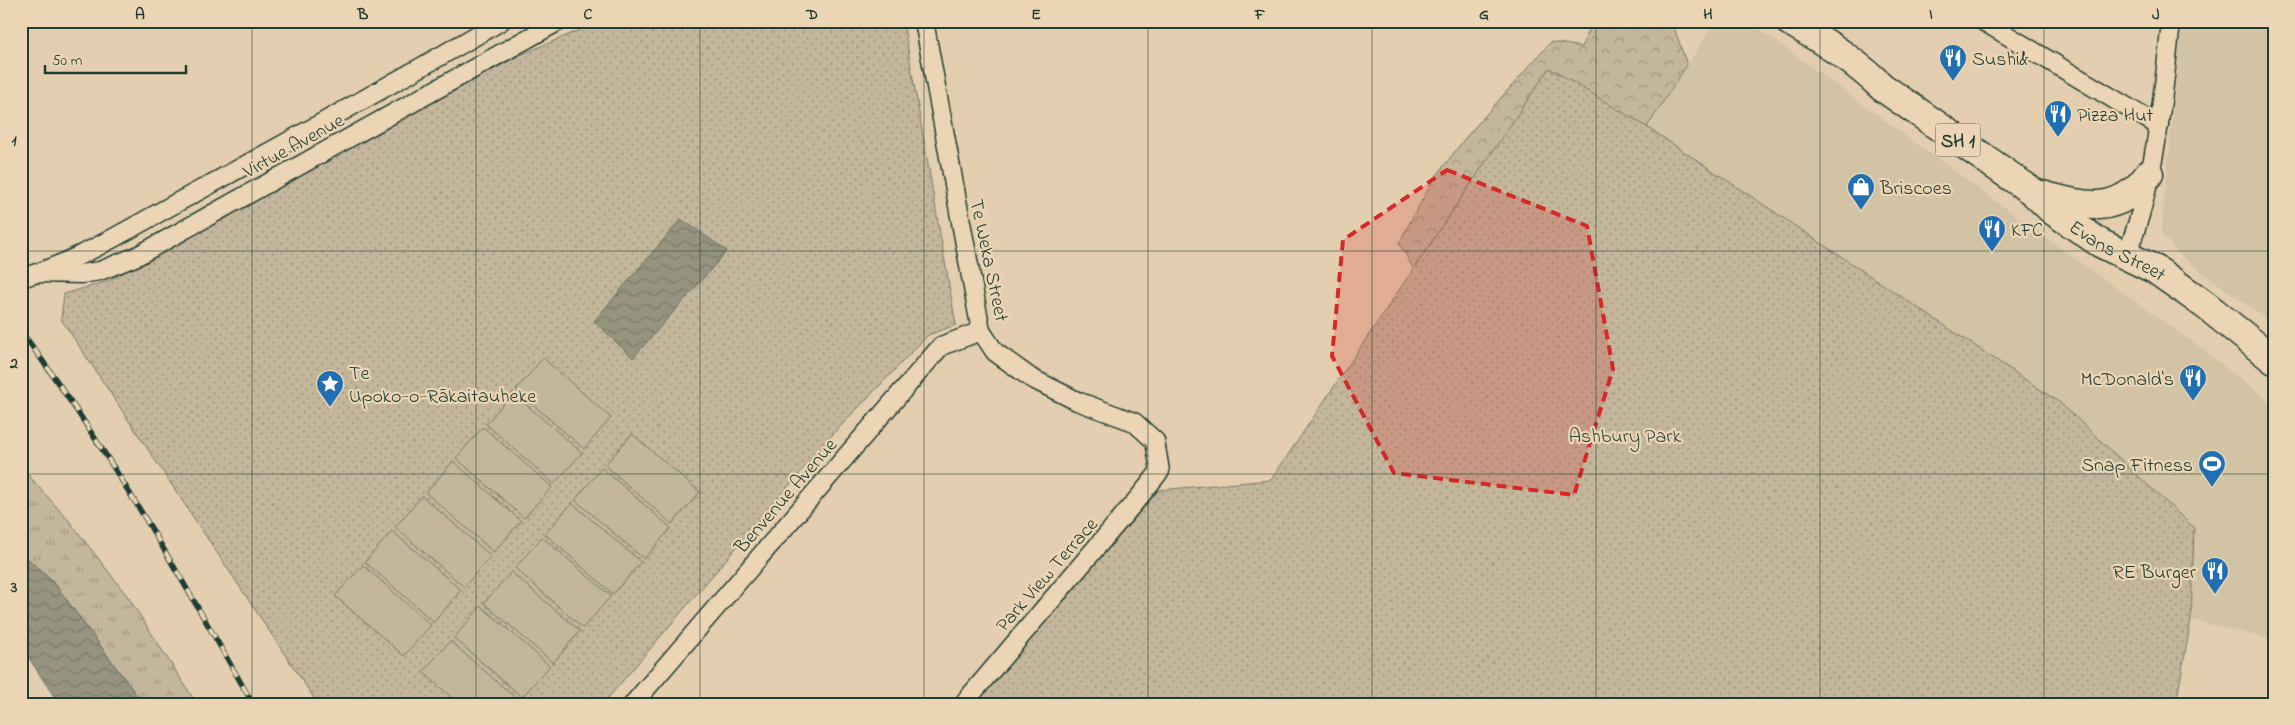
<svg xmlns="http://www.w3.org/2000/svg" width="2295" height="725" font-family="'Indie Flower',sans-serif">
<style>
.built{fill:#d2c3a4}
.grass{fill:url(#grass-tufts);stroke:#717a68}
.forest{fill:url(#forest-crowns);stroke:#717a68}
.park{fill:url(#park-dots);stroke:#717a68}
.pitch{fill:#c3b69b;stroke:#717a68}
.water{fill:url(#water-waves);stroke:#667161}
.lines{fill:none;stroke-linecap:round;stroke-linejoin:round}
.minor-casing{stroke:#1f3d34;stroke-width:21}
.trunk-casing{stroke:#1f3d34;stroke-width:31}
.minor{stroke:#ebd5b4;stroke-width:18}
.trunk{stroke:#ebd5b4;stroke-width:28}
.rail-casing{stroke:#1f3d34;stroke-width:5.5}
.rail{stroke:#ebd5b4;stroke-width:4;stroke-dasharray:11;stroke-linecap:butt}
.marked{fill:#d62828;fill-opacity:0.2;stroke:#d62828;stroke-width:4;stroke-dasharray:10 6;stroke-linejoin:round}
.grid{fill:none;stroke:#1f3d34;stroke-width:1;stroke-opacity:0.55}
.labels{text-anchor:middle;stroke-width:4.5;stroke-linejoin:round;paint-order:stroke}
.shield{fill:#ebd5b4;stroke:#5c6b5a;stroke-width:1}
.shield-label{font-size:19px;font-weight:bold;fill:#1f3d34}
.poi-label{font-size:20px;fill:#1f3d34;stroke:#ebd5b4;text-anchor:start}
.street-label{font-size:20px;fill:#1f3d34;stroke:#ebd5b4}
.park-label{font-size:20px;fill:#2f493e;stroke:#ebd5b4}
.neatline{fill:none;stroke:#1f3d34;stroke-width:2}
.grid-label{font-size:16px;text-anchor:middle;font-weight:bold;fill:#1f3d34}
</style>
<defs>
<pattern id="grass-tufts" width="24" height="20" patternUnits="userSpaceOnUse" patternTransform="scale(1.25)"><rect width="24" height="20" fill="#c3b69b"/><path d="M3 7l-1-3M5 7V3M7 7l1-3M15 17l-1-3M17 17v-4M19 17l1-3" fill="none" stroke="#9e957f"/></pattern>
<pattern id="forest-crowns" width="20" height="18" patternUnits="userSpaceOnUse" patternTransform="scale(1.25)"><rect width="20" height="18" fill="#c3b69b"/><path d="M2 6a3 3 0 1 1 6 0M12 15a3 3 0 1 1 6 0" fill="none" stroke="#9e957f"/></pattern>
<pattern id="park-dots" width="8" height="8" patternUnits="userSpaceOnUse" patternTransform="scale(1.25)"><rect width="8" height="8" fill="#c3b69b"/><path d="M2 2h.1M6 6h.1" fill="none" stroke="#9e957f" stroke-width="1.8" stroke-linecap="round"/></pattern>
<pattern id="water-waves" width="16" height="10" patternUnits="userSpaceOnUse" patternTransform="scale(1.25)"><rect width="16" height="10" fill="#96947f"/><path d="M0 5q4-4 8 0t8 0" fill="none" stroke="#7a7a69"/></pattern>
</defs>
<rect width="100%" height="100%" fill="#e3cfaf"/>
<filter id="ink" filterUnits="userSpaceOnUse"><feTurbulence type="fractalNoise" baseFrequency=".02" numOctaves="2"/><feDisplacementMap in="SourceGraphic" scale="10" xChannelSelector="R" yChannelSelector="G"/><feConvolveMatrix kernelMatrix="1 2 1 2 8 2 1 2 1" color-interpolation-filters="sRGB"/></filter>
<g filter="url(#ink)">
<g class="built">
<polygon points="1716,21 1748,21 2085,266 2203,349 2273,405 2274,640 2191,620 2194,528 2059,402 1647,127"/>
<polygon points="2182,21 2274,21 2274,325 2178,254 2161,233"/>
</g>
<polygon class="grass" points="21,467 70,522 128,597 197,704 143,704 55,584 21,552"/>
<polygon class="forest" points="1618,21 1646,21 1674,27 1687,65 1647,127 1722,178 1305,472 1424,287 1399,243 1433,180 1466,137 1551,42 1582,47 1592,23"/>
<g class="park">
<polygon points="602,21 903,21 956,325 928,335 833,434 603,704 318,704 61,319 64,294 108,281 520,55"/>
<polygon points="1549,68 1647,127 2059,402 2194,528 2191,620 2176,704 976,704 1159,490 1271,480"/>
</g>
<g class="pitch">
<polygon points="543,358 611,418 584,449 516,390"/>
<polygon points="513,393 582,453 554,484 486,424"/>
<polygon points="483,427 552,487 524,518 456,458"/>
<polygon points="632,434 700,492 672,524 605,465"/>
<polygon points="453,461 521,521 494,552 426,493"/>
<polygon points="602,468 671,528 644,559 575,500"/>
<polygon points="422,496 491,556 464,587 395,527"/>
<polygon points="572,503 641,562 613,594 545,534"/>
<polygon points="392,531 461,590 434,622 365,562"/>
<polygon points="542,537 611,596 583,628 515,568"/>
<polygon points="363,565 431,625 404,656 335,596"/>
<polygon points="511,572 580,631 553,663 484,603"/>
<polygon points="481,606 550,666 522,697 454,638"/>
<polygon points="450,641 519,701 516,704 459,704 423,672"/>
</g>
<g class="water">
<polygon points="681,219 727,251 633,358 594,321"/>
<polygon points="21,552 55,584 143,704 59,704 21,646"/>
</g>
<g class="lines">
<defs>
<g id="minor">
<polyline points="924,21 981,331 995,352 1031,378 1077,401 1134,422 1155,441 1160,471 1140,496 963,704"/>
<polyline points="1983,21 2159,126"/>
<path d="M2127,254C2155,181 2163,99 2171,21"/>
<polyline points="38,273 81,274 100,271 137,256 559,21"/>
<path d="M21,278C79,262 138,223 191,195C295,138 399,81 501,21"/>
<polyline points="633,704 941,346 981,331"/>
</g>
<g id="trunk">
<path id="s1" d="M1789,21C1823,40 1854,60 1882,87L2033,192L2053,211L2100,243L2156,270L2204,304L2274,360"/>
<path d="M2042,195C2086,207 2119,216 2149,174"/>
</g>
</defs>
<use href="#minor" class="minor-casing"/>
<use href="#trunk" class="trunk-casing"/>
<use href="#minor" class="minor"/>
<use href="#trunk" class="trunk"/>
<defs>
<path id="rail" d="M21,331C108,449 181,577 253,704"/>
</defs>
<use href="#rail" class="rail-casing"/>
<use href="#rail" class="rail"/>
</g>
</g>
<path class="marked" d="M1447,170L1587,226L1613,369L1574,495L1394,473L1332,356L1343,240Z"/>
<path class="grid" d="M252,21V704M476,21V704M700,21V704M924,21V704M1148,21V704M1372,21V704M1596,21V704M1820,21V704M2044,21V704M21,251H2274M21,474H2274"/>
<defs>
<symbol id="restaurant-pin" viewBox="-11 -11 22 30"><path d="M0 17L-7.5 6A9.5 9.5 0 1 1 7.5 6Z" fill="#1f6fb2" stroke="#ebd5b4"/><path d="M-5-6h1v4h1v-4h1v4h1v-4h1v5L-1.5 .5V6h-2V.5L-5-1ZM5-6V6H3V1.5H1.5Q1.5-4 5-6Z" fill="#fff"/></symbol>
<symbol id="shop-pin" viewBox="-11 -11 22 30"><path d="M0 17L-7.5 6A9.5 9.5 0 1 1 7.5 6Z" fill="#1f6fb2" stroke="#ebd5b4"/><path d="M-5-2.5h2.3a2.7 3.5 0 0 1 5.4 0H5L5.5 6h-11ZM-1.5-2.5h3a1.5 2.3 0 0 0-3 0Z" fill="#fff"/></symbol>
<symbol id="sight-pin" viewBox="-11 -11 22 30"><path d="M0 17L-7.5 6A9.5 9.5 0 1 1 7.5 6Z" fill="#1f6fb2" stroke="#ebd5b4"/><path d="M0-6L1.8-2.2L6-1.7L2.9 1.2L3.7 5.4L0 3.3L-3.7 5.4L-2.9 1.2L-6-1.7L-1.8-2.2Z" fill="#fff"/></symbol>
<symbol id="stadium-pin" viewBox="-11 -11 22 30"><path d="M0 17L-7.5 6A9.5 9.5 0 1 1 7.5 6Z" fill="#1f6fb2" stroke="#ebd5b4"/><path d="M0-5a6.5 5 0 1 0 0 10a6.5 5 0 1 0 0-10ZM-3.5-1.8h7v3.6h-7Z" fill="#fff"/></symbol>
</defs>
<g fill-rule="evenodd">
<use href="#restaurant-pin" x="1937" y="42" width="32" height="43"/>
<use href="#restaurant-pin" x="2042" y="98" width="32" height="43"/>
<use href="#shop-pin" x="1845" y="171" width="32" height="43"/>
<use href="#restaurant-pin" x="1976" y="213" width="32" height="43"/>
<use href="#restaurant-pin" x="2177" y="362" width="32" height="43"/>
<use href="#sight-pin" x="314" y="368" width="32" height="43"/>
<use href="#stadium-pin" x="2196" y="448" width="32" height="43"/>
<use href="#restaurant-pin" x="2199" y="555" width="32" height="43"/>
</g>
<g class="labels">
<rect class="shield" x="1935.5" y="123.5" width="45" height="33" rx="4"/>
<g class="shield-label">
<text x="1958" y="147">SH 1</text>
</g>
<g class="poi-label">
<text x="1972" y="65">Sushi&amp;</text>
<text x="2077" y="121">Pizza Hut</text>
<text x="1880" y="194">Briscoes</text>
<text x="2011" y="236">KFC</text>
<text x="349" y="379">Te<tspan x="349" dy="23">Upoko-o-Rākaitauheke</tspan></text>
<text x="2174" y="385" text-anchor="end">McDonald's</text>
<text x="2193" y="471" text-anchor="end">Snap Fitness</text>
<text x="2196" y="578" text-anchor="end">RE Burger</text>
</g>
<g class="street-label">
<text transform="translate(293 145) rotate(-29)" y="7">Virtue Avenue</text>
<text dy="7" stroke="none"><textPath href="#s1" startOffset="402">Evans Street</textPath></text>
<text transform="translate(990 260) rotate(78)" y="7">Te Weka Street</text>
<text transform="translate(785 495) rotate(-49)" y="7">Benvenue Avenue</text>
<text transform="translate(1046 574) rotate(-49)" y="7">Park View Terrace</text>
</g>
<g class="park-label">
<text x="1625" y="442">Ashbury Park</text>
</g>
</g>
<rect width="2295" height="725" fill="none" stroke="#ebd5b4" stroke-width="55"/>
<path d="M45 65v8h141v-8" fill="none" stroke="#1f3d34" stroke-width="2.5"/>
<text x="52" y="65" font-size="15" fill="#1f3d34" stroke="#ebd5b4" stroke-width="4" paint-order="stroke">50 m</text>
<rect x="28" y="28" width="2240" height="670" class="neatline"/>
<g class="grid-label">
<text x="140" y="19">A</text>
<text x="363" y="19">B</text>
<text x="588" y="19">C</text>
<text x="812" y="19">D</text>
<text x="1036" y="19">E</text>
<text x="1260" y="19">F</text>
<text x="1484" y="19">G</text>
<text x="1708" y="19">H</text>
<text x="1931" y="19">I</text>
<text x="2156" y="19">J</text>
<text x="14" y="145">1</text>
<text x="14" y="368">2</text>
<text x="14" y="592">3</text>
</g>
</svg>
